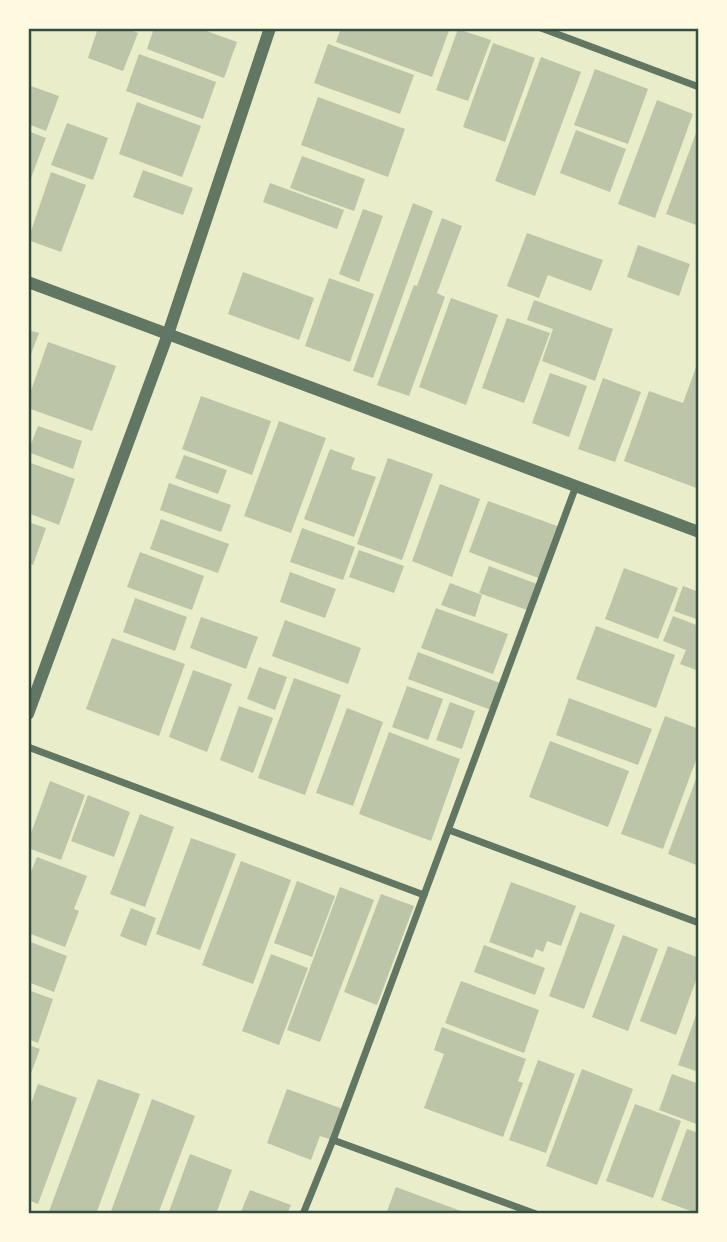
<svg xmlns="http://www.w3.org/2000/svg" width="727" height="1242" font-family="Roboto,sans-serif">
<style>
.building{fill:#bcc5a7}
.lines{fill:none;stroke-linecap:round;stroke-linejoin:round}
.minor{stroke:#617663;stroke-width:7}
.tertiary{stroke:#617663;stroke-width:12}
.neatline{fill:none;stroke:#344e41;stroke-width:2.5}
</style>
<rect width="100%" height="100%" fill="#e9edc9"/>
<g class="building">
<polygon points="98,28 125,28 138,33 123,71 88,58"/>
<polygon points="154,28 198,28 237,42 224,78 147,49"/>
<polygon points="341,28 450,28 432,77 336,42"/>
<polygon points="458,29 491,40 468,101 436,90"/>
<polygon points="493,43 535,58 505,142 463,127"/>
<polygon points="328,44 414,75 400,114 314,83"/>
<polygon points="139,54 216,82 203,119 126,91"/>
<polygon points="541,57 581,72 535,196 495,181"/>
<polygon points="595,69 648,89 628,144 574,125"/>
<polygon points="28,85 59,96 46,131 28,124"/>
<polygon points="318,97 405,129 388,177 301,145"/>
<polygon points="657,100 693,114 655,218 618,204"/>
<polygon points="137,102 201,126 182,177 119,154"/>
<polygon points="67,123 108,138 93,180 51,165"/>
<polygon points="699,125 699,226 666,214"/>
<polygon points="576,130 626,149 610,192 560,173"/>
<polygon points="28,131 46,138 28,186"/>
<polygon points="302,156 365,179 354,211 290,188"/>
<polygon points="143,170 193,188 183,215 133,197"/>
<polygon points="51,172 86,185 61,252 28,240"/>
<polygon points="270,183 344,210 337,229 263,202"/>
<polygon points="413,203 433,211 373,378 353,371"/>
<polygon points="363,209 383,216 359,282 339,274"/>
<polygon points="442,218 462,226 437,293 445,297 409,396 377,385 414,285 417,286"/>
<polygon points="527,233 603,260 591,291 548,275 539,298 507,286"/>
<polygon points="638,245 690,264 679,296 627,277"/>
<polygon points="243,272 314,298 299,340 228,314"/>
<polygon points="329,278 374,294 350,362 305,346"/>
<polygon points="451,298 498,315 466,405 419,387"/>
<polygon points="534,300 613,329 595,381 542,361 553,329 527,320"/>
<polygon points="507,318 550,333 524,403 482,388"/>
<polygon points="28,330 39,333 28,362"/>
<polygon points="48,342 116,366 92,431 28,408 28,399"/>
<polygon points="699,359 699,489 624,461 649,391 683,403"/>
<polygon points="550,373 587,386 569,437 532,423"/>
<polygon points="603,378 641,392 615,462 578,449"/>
<polygon points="201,396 271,421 252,475 182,449"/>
<polygon points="279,421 326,438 291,533 244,516"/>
<polygon points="38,426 82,441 73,469 28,452"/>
<polygon points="330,449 355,458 351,469 376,477 354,537 304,519"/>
<polygon points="184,455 227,470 218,494 175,478"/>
<polygon points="388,458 433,474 402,560 357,544"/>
<polygon points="28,462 75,479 59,525 28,513"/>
<polygon points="169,483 231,505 221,532 160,510"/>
<polygon points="440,484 480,499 452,577 412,561"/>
<polygon points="488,501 560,527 541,579 469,552"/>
<polygon points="161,519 229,544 218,573 150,549"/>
<polygon points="28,522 46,528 33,565 28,563"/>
<polygon points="302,528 355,547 343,580 290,562"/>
<polygon points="359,550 404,566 394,593 349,577"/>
<polygon points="140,552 204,576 192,610 127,587"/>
<polygon points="489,566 537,584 527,610 479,593"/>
<polygon points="624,568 678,588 658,639 605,619"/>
<polygon points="290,572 336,589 325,618 280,602"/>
<polygon points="450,583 482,595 475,617 441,605"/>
<polygon points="683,586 699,592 699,620 674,611"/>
<polygon points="135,598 187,617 175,651 123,632"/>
<polygon points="436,608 508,634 493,674 421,648"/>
<polygon points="673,616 699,626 699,671 680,664 686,650 663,641"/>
<polygon points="201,617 258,637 246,669 190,648"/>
<polygon points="285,620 361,648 348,684 272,656"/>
<polygon points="596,626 675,655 656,708 576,679"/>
<polygon points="112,638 185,664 159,736 86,709"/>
<polygon points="418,652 500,683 491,710 408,679"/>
<polygon points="259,667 287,677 275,710 247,699"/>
<polygon points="193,670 232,684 207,752 169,737"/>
<polygon points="294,678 341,695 305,795 258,778"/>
<polygon points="407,686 443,699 428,740 392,727"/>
<polygon points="569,698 652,729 638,765 556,735"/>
<polygon points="450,702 475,711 462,749 436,740"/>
<polygon points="239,706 273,718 253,773 220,760"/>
<polygon points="347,708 383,722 353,806 316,793"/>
<polygon points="665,716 699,729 699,752 663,849 621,834"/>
<polygon points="389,732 460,759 431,841 359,814"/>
<polygon points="550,741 629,771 608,827 529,797"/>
<polygon points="699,771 699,866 668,854"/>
<polygon points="50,781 85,795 61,860 28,848 28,841"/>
<polygon points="88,795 130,812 114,857 71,841"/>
<polygon points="140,814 174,827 145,907 110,894"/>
<polygon points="191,838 236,854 200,950 156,934"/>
<polygon points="37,857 87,876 74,909 79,911 65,947 28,933 28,879"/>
<polygon points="241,861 291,880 253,984 202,965"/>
<polygon points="297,881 335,896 312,957 274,943"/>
<polygon points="511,882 576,906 561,946 547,941 543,952 536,949 533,958 489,942"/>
<polygon points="340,887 374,900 320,1042 287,1030"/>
<polygon points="381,894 414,906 377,1005 344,992"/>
<polygon points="131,908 156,918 146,946 120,936"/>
<polygon points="580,912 615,925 584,1009 549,996"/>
<polygon points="623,935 658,949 628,1031 592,1017"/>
<polygon points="28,941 67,956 54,992 28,982"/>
<polygon points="484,945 545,968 535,995 474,972"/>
<polygon points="668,946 699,958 699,972 676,1035 640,1021"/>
<polygon points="271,954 308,968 279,1045 242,1031"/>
<polygon points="461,981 539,1010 524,1053 445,1023"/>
<polygon points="28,990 53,999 38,1043 28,1039"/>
<polygon points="699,1007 699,1072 678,1065"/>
<polygon points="442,1027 526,1059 518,1081 523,1083 503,1137 424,1108 444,1054 434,1050"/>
<polygon points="28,1045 40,1049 28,1081"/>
<polygon points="538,1060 575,1074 546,1153 509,1140"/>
<polygon points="582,1069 633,1089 597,1185 546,1166"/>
<polygon points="672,1074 699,1084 699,1125 659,1110"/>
<polygon points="98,1079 140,1094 96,1214 48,1214"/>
<polygon points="38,1084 77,1098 38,1204 28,1200 28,1112"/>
<polygon points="287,1089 343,1109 332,1140 320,1136 311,1160 267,1143"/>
<polygon points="152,1099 195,1116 158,1214 110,1214"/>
<polygon points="635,1104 681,1121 653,1198 606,1181"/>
<polygon points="687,1129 699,1133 699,1214 661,1200"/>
<polygon points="190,1154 232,1170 216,1214 168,1214"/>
<polygon points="396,1187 469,1214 386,1214"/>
<polygon points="250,1190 291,1205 287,1214 240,1214"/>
</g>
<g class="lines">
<g class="minor">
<polyline points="541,28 699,87"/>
<polyline points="28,747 424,895"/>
<polyline points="449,830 699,923"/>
<polyline points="333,1140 536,1214"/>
<polyline points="303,1214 333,1140 576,486"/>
</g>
<g class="tertiary">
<polyline points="28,282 699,532"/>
<polyline points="28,714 168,334 270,28"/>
</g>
</g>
<rect width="727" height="1242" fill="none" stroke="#fefae0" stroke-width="60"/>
<rect x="30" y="30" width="667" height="1182" class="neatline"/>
</svg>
